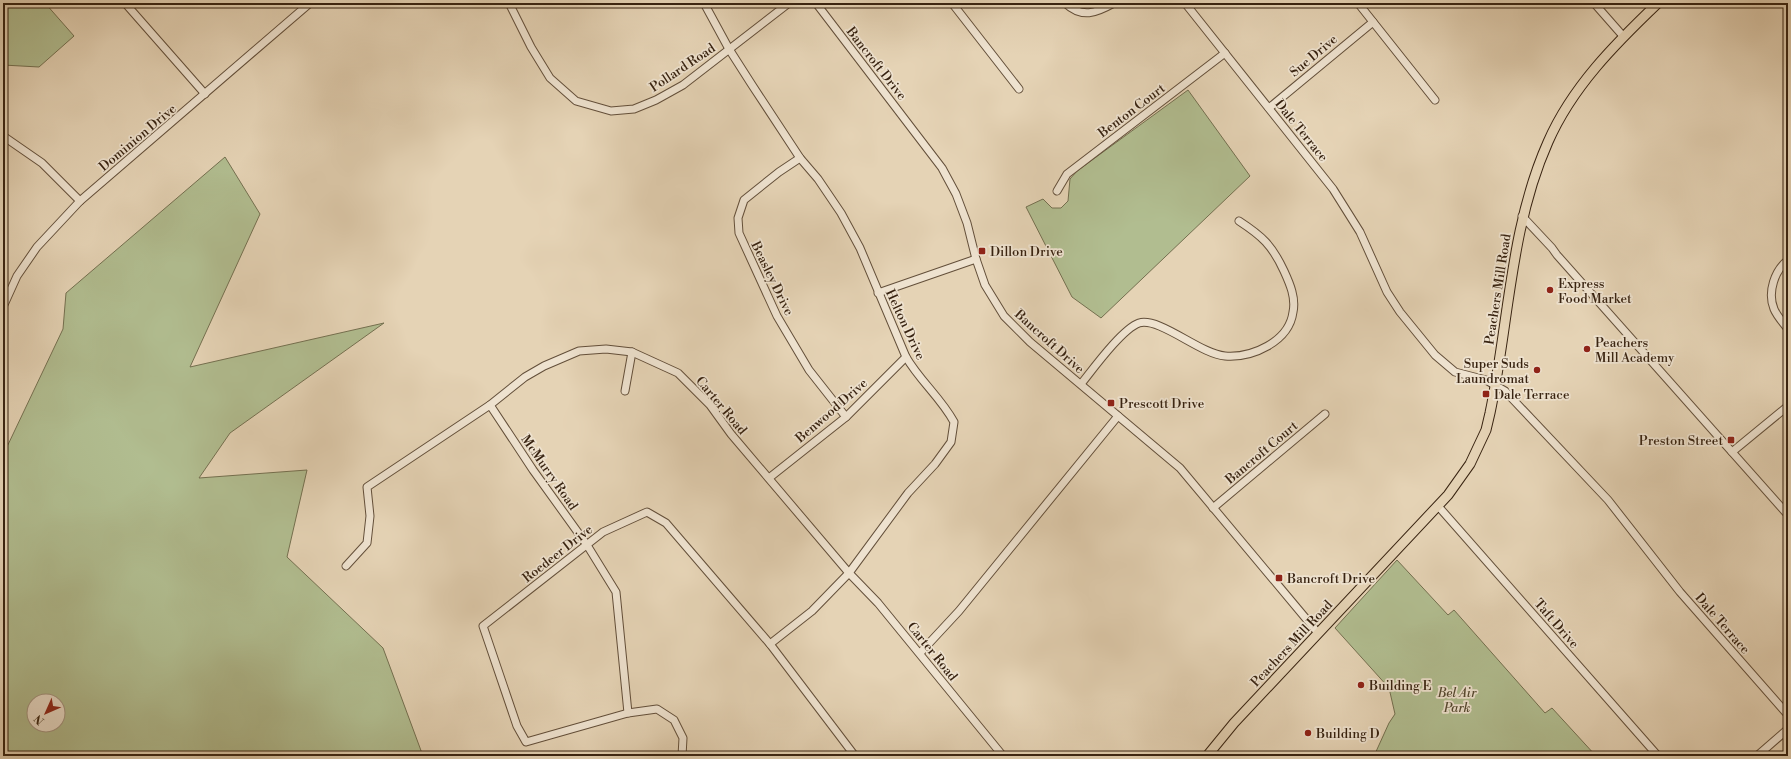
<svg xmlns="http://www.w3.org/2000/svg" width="1791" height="759" font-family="'Libre Bodoni',serif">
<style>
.green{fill:#b1bd90;stroke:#747050;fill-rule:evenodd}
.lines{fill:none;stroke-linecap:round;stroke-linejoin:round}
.minor-casing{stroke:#634f3a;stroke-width:9}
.major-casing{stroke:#382311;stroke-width:11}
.minor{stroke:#eee2cf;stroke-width:7}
.major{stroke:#e5d3b5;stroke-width:9}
.poi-dot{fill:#8f2418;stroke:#eee2cf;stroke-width:1.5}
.labels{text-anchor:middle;stroke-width:3.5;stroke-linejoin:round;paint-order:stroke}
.street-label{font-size:13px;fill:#382311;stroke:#eee2cf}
.poi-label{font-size:13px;fill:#382311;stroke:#eee2cf;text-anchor:start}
.park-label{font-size:13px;font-style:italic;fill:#564a31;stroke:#eee2cf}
</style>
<rect width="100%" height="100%" fill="#e5d3b5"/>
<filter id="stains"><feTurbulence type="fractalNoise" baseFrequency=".005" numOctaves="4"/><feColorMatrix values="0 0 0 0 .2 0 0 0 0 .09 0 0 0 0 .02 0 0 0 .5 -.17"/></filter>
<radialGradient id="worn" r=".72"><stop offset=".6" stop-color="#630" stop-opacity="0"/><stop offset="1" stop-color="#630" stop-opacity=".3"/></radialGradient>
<g class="green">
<polygon points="3,3 45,3 74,36 39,67 3,65"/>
<polygon points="1188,90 1250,176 1101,318 1072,297 1026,207 1043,199 1052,208 1061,208 1068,201 1070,179 1077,171"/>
<path d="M225,157L260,214L190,367L384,323L230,433L199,478L307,470L287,557L383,648L423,756H3V451H5L63,329L66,293ZM34,701H58V725H34Z"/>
<polygon points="1397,560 1448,615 1454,610 1545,713 1552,708 1596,756 1374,756 1389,723 1395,714 1389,688 1335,628"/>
</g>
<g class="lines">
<defs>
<g id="minor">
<polyline points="125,3 205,94"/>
<polyline points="509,3 531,47 550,78 576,101 611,111 634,109 656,100 683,85 789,3"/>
<path d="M704,3L729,49L752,85L800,158L818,179L841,213L860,248L906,357C920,381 941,398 954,422L951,442L935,464L908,493L849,573L812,611L770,644"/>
<polyline points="816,3 942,168 956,194 967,223 976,259 985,285 1004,316 1030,342 1180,468 1318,633"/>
<polyline points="952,3 1019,89"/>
<path d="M1065,3C1082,19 1096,13 1114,3"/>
<polyline points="1185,3 1333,189 1360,232 1387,292 1400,312 1435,355 1455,372 1486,380 1505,391 1608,500 1680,592 1788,715"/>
<polyline points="1358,3 1435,100"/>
<polyline points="1594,3 1623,36"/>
<polyline points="1269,108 1373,22"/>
<polyline points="3,136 42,163 80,201"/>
<polyline points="800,158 779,172 744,200 738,218 739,233 777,316 809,370 846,417"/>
<polyline points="1057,191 1067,174 1225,53"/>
<polyline points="1522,216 1552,248 1557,255 1788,515"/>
<path d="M1788,260C1775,270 1767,292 1774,309C1777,316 1783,323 1788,329"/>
<polyline points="878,293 976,259"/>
<polyline points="3,307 17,276 37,247 80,201 310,3"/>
<path d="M1081,384C1093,369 1122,329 1139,323C1160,317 1200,354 1225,356C1252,358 1289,342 1293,312C1296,298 1290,284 1284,271C1272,245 1262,236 1239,221"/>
<polyline points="625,391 632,352"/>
<polyline points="490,405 533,470 587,545 616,592 628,713"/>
<polyline points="1732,452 1788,406"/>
<polyline points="769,478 846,417 906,357"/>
<polyline points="1438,506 1658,756"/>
<polyline points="1213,508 1325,414"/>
<polyline points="346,566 367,543 370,516 367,487 490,405 525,377 544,366 579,351 606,349 632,352 678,373 710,405 731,434 849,573 878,603 1003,756"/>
<polyline points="920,653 959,611 1118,416"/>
<polyline points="682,756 683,738 674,720 657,709 628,713 526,742 517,726 483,626 603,532 647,512 666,523 770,644 855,756"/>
<polyline points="1757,756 1788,729"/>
</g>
<path id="major" d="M1207,756L1234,723L1448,495L1470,464L1486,430L1490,413C1509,323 1510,227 1548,142C1572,87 1615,44 1658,3"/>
</defs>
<use href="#minor" class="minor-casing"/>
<use href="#major" class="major-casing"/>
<use href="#minor" class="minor"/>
<use href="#major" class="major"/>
</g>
<g class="poi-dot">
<rect x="978" y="247" width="8" height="8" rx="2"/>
<circle cx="1550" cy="290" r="4"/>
<circle cx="1587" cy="349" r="4"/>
<circle cx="1537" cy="370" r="4"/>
<rect x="1482" y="390" width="8" height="8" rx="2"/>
<rect x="1107" y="399" width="8" height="8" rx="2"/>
<rect x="1727" y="436" width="8" height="8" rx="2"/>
<rect x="1275" y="574" width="8" height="8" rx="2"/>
<circle cx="1361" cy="685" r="4"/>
<circle cx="1308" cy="733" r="4"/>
</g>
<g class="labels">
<g class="street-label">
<text transform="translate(1313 55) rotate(-40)" y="5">Sue Drive</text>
<text transform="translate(877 63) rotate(52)" y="5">Bancroft Drive</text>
<text transform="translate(682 67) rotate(-34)" y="5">Pollard Road</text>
<text transform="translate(1131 110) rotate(-37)" y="5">Benton Court</text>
<text transform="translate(1302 130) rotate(51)" y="5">Dale Terrace</text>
<text transform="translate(137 137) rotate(-40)" y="5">Dominion Drive</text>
<text transform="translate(773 278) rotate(64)" y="5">Beasley Drive</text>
<text transform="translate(1497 289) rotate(-81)" y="5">Peachers Mill Road</text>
<text transform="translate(906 324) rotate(65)" y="5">Helton Drive</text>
<text transform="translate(1050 341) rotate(42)" y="5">Bancroft Drive</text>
<text transform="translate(722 405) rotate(50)" y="5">Carter Road</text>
<text transform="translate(831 410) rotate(-41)" y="5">Benwood Drive</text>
<text transform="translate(1261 452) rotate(-40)" y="5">Bancroft Court</text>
<text transform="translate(550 472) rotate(55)" y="5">McMurry Road</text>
<text transform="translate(557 553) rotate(-38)" y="5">Roedeer Drive</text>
<text transform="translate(1557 623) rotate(49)" y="5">Taft Drive</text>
<text transform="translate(1723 623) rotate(49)" y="5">Dale Terrace</text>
<text transform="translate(1291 643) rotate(-47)" y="5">Peachers Mill Road</text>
<text transform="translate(933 651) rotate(51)" y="5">Carter Road</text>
</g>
<g class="poi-label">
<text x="990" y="256">Dillon Drive</text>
<text x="1558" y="288">Express<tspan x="1558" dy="15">Food Market</tspan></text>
<text x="1595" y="347">Peachers<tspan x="1595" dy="15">Mill Academy</tspan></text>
<text x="1529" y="368" text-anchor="end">Super Suds<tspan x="1529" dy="15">Laundromat</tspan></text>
<text x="1494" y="399">Dale Terrace</text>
<text x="1119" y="408">Prescott Drive</text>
<text x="1723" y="445" text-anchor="end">Preston Street</text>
<text x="1287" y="583">Bancroft Drive</text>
<text x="1369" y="690">Building E</text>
<text x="1316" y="738">Building D</text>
</g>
<g class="park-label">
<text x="1457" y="697">Bel Air<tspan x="1457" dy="15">Park</tspan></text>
</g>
</g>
<rect width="1791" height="759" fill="none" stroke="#e5d3b5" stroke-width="16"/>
<rect x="4" y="4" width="1783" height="751" fill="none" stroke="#382311" stroke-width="2"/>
<rect x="8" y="8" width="1775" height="743" fill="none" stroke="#382311"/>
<g transform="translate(46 713) rotate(225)"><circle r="19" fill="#eee2cf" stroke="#a59683"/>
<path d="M0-3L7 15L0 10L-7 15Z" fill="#8f2418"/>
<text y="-6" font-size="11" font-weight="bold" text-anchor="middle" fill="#382311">N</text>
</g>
<rect width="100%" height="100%" filter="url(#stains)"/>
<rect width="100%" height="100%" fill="url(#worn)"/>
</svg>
